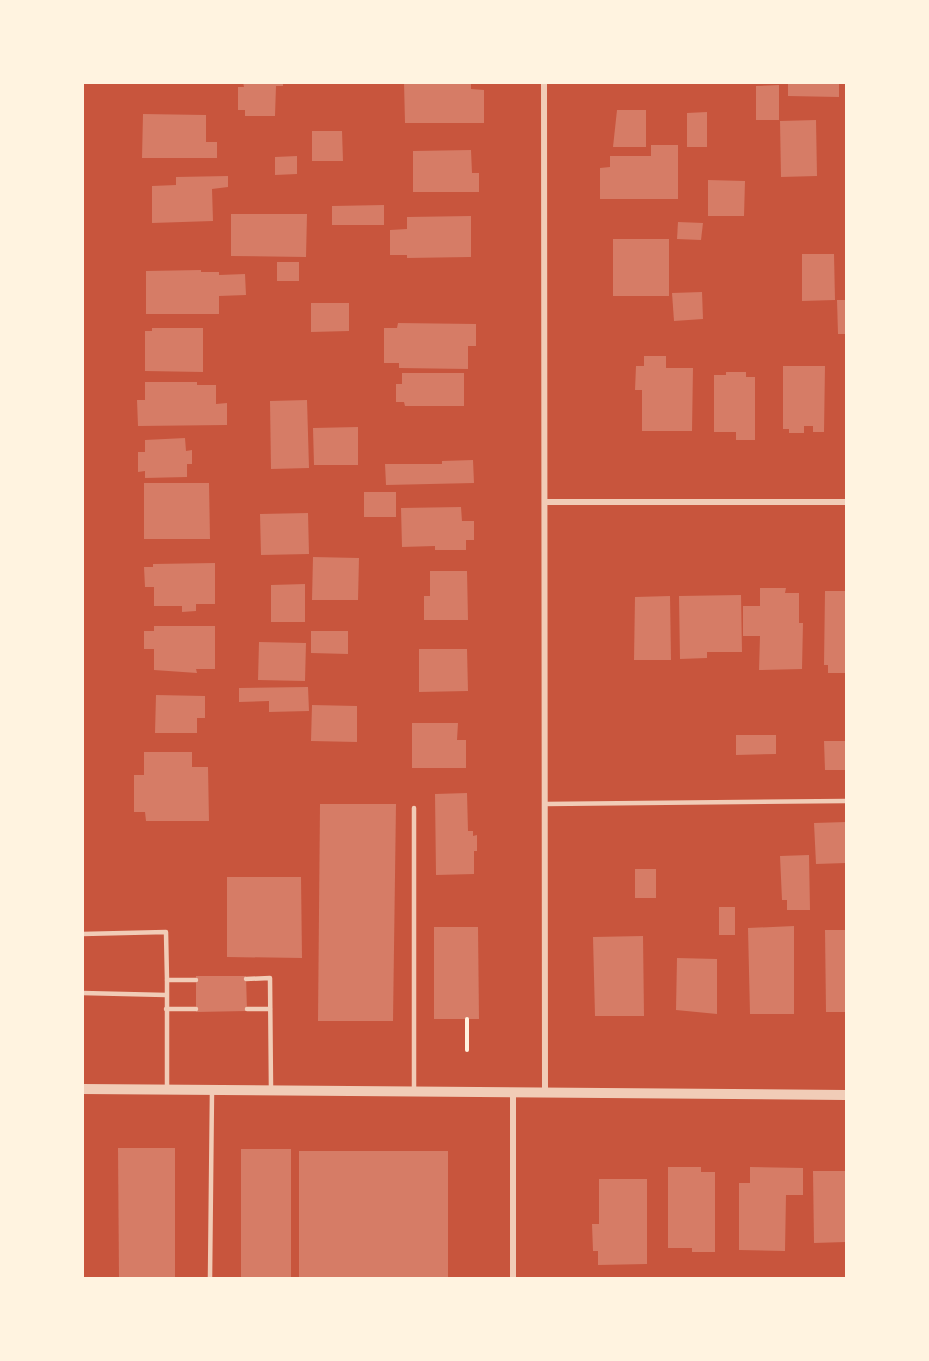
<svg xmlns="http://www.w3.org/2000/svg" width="929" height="1361" font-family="Barlow,sans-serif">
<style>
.building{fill:#d67c66}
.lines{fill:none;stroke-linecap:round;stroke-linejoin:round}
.path{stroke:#fff3e0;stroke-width:4}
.service{stroke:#f1ccb7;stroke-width:4.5}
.minor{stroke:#f1ccb7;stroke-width:6}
.tertiary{stroke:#f1ccb7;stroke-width:10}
</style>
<rect width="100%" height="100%" fill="#c8553d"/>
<g class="building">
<polygon points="243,82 283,82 283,86 276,86 275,116 245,116 245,110 238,110 238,87 244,87"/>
<polygon points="404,82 471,82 471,89 484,90 484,123 405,123"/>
<polygon points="788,82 839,82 839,97 788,96"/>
<polygon points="779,85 779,120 756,120 756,86"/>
<polygon points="617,110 646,110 646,147 613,147"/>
<polygon points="707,112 707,147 687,147 687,113"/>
<polygon points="143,114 206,115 206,142 217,142 217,158 142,158"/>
<polygon points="816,120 817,176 781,177 780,121"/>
<polygon points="312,131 342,131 343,161 312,161"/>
<polygon points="651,145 678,145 678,199 600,199 600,168 610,167 610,156 651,156"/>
<polygon points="471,150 472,173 479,173 479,192 413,192 413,151"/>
<polygon points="297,156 297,174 275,175 275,157"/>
<polygon points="228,176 228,187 212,189 213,221 152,223 152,186 176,185 176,177"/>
<polygon points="708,180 745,181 744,216 708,216"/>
<polygon points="384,205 384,225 332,225 332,206"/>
<polygon points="231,214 307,214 306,257 231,256"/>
<polygon points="471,216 471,257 407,258 407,255 390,255 390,230 407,229 407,217"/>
<polygon points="678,222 703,223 701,240 677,239"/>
<rect x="613" y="239" width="56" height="57"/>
<polygon points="802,254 834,254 835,300 802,301"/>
<rect x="277" y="262" width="22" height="19"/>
<polygon points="201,270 201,272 219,272 219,275 245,274 246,295 219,296 219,314 146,314 146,271"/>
<polygon points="702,292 703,319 674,321 672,293"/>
<polygon points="837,300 846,300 846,334 838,334"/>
<polygon points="311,303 349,303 349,331 311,332"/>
<polygon points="398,323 476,324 476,346 468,346 468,369 399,368 399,363 384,363 384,328 397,328"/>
<polygon points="152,328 203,328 203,372 145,371 145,331 152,331"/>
<polygon points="644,356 666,356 666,368 693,368 692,431 642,431 642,390 635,390 636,366 644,366"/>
<polygon points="783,366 825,366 824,432 813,432 813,426 804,426 804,433 789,433 789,429 783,429"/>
<polygon points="726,372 746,372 746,377 755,377 755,440 736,440 736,432 714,432 714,375 726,375"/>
<polygon points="402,373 464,373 464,406 405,406 404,402 396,402 396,384 402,384"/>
<polygon points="145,382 197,382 197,385 216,385 216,404 227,403 227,425 138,426 137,400 145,400"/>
<polygon points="307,400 309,468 271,469 270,401"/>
<polygon points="358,427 358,465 314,465 313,428"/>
<polygon points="185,438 186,451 192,450 192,464 187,464 187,477 145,478 145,471 138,472 138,452 145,452 145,440"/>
<polygon points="473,460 474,483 386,485 385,464 442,464 442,461"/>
<polygon points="144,483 209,483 210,539 144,539"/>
<rect x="364" y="492" width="32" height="25"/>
<polygon points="461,507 462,521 474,521 474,540 466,540 466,550 435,550 435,546 402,547 401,508"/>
<polygon points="308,513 309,554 261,555 260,514"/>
<polygon points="313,557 359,558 358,600 312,600"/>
<polygon points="215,563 215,604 196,604 196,611 182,612 182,606 154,606 154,587 145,587 144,567 153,567 153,564"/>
<polygon points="430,571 467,571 468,620 424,620 424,596 430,596"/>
<polygon points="305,584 305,622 271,622 271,585"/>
<polygon points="760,588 786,588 785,593 799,593 799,623 803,623 802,669 759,670 760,636 743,636 743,606 760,606"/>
<polygon points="825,591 846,591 846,673 828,673 828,665 824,665"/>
<polygon points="741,595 742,652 707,652 707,658 680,659 679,596"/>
<polygon points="670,596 671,660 634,660 635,597"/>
<polygon points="154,626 215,626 215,669 196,669 197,673 154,670 154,649 144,649 144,631 154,631"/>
<polygon points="311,631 348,631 348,654 311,653"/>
<polygon points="259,642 306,643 305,681 258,680"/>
<polygon points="419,649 467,649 468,691 419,692"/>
<polygon points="308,687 309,711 269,712 269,701 239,702 239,688"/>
<polygon points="156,695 205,696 205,718 197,718 197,733 155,733"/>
<polygon points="312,705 357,706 357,742 311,741"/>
<polygon points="412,723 458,723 457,740 466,740 466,768 412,768"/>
<polygon points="736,735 776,735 776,754 736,755"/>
<polygon points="824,741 846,741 846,770 825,770"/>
<polygon points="144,752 192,752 192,767 208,767 209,821 146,821 145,812 134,812 134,775 144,775"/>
<polygon points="467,793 468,831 473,831 473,836 477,835 477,851 474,851 474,874 436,875 435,794"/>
<polygon points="320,804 396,804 393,1021 318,1021"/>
<polygon points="846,822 846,863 816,864 814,823"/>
<polygon points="809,855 810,910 787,910 787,900 782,900 780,856"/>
<rect x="635" y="869" width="21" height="29"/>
<polygon points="227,877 301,877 302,958 227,957"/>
<rect x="719" y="907" width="16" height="28"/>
<polygon points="794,926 794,1014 750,1014 748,928"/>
<polygon points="434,927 478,927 479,1019 434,1019"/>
<polygon points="825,930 846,930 846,1012 826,1012"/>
<polygon points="643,936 644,1016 595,1016 593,937"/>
<polygon points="677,958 717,959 717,1014 676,1010"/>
<polygon points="196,976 246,976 247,1011 196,1012"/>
<polygon points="118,1148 175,1148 175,1278 119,1278"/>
<rect x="241" y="1149" width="50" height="129"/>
<rect x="299" y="1151" width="149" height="127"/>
<polygon points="668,1167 701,1167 701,1172 715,1172 715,1252 692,1252 692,1248 668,1248"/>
<polygon points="750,1167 803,1168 803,1195 786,1195 785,1251 739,1250 739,1183 750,1183"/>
<polygon points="813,1171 846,1171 846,1242 814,1243"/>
<polygon points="599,1179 647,1179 647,1264 598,1265 598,1251 593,1251 592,1224 599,1224"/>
</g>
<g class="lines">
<polyline class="path" points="467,1019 467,1050"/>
<g class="service">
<polyline points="545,804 846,801"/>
<polyline points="414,808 414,1090"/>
<polyline points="82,934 166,932 167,980"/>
<polyline points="246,979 270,978 271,1089"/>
<polyline points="82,993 166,995"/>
<polyline points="166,1009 196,1009"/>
<polyline points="247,1009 270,1009"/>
<polyline points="167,1089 167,980 196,980"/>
<polyline points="210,1278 212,1090"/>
</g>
<g class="minor">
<polyline points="544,82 545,1093"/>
<polyline points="545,502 846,502"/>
<polyline points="513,1093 513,1278"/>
</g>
<polyline class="tertiary" points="82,1089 846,1095"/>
</g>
<rect width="929" height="1361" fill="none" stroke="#fff3e0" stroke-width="168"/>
</svg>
